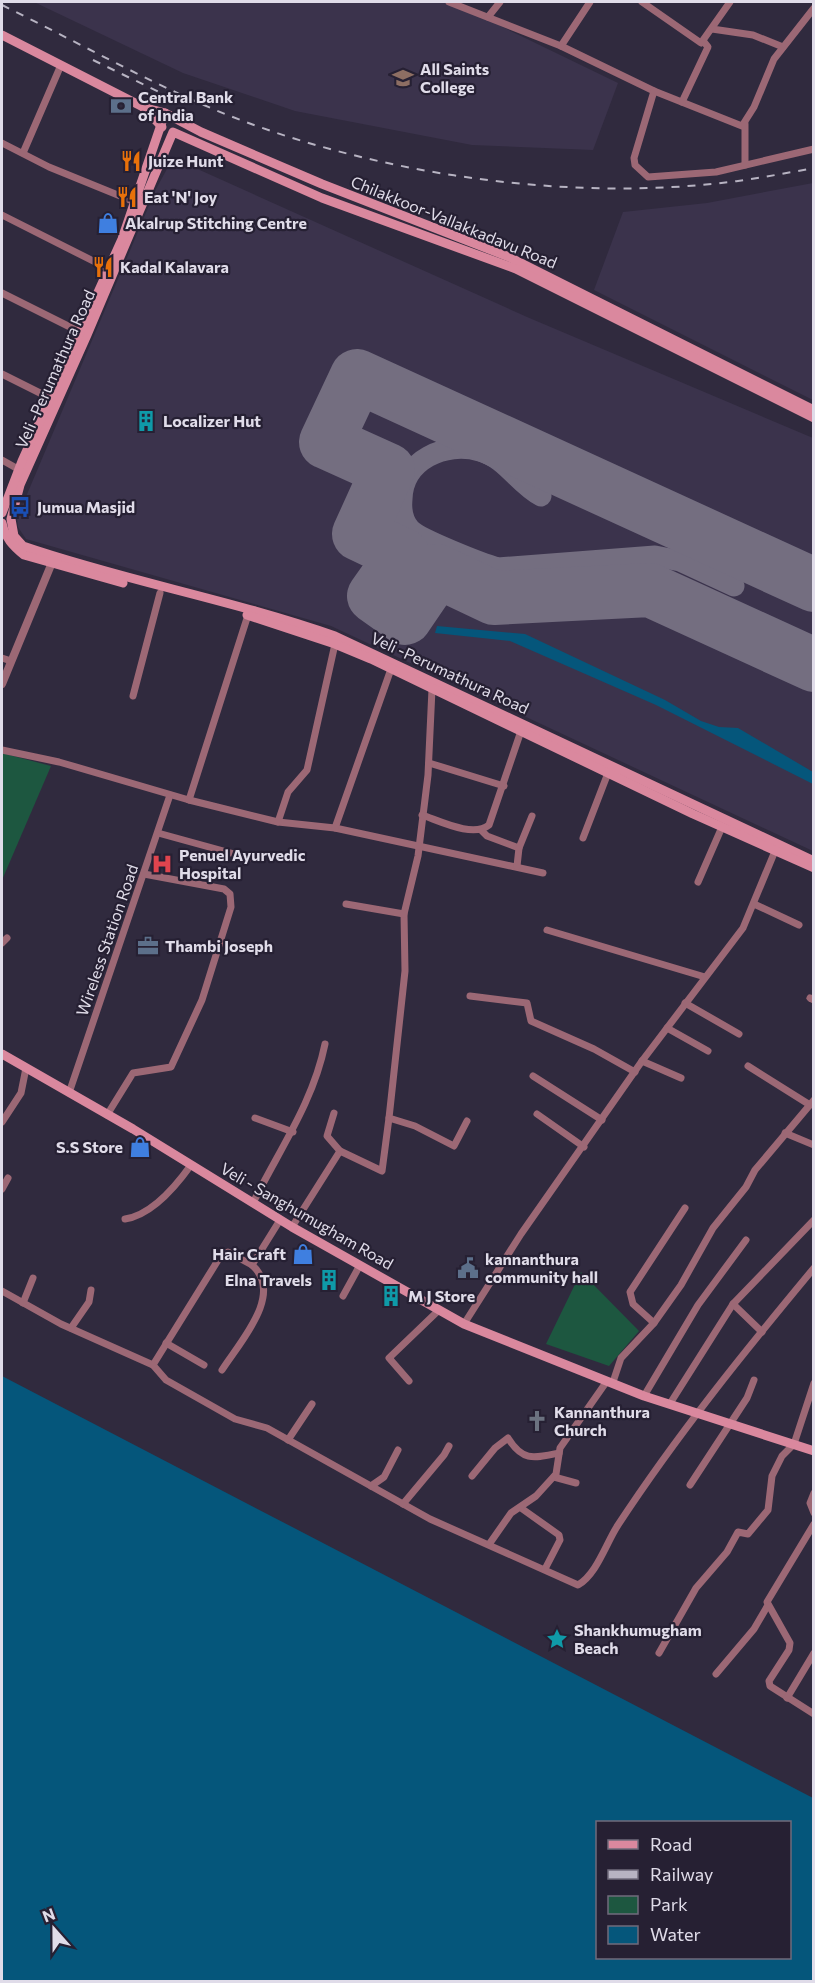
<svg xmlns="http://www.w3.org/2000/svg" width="815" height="1983" font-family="Commissioner,sans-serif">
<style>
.built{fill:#3b334c}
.green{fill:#1d5740}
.water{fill:#05567b;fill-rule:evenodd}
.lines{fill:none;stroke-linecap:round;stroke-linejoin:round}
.taxiway{stroke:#746e80;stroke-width:21}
.runway{stroke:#746e80;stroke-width:54}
.minor{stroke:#9c6875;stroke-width:7}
.tertiary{stroke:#9c6875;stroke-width:8}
.secondary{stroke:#da889e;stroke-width:9}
.rail{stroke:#b7b3c2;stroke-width:2;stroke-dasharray:8 8;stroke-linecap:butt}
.labels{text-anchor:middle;stroke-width:4.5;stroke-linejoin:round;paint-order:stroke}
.poi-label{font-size:16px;font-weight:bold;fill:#e0dce9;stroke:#262033;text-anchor:start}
.street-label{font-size:16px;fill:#e0dce9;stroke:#262033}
</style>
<rect width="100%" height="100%" fill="#302a3e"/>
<g class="built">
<polygon points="34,2 451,2 618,83 593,150 472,145 295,111 183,73"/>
<polygon points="173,158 527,317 813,438 813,851 331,626 26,539 18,527 17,518 156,189"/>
<polygon points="813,183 813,400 594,290 623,212 707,203"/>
</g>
<g class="green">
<polygon points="2,753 51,766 2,880"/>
<polygon points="581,1272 639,1331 609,1366 546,1344"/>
</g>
<g class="water">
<polygon points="437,626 525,634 665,700 701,721 719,727 738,728 813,772 813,784 656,705 510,641 435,633"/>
<path d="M2,1376L813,1798V1981H2ZM598,1822H790V1958H598Z"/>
</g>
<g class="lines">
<path class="taxiway" d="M541,496C518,484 506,458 480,451C445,441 403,460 402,499C401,509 403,521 410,529C419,539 483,564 498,568L655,556L680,561L734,586"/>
<polyline class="runway" points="814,585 357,376 326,442 388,470 359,534 403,555 374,596 405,618 437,571 494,598 650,590 814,665"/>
<g class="minor">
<polyline points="449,2 561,46 654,91 634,158 635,165 648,177 716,172 814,149"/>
<polyline points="642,2 701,43 730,2"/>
<polyline points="488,17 500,2"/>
<polyline points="712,29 753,35 783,47"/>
<polyline points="561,46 590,2"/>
<polyline points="654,91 742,126 754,107 774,59 814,8"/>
<polyline points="682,102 708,47 704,42"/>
<polyline points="2,143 49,167 135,202"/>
<polyline points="23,153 61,65"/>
<polyline points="745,165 745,124"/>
<polyline points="2,215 109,269"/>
<polyline points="2,293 80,332"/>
<polyline points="2,374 50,398"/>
<polyline points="2,460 18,469"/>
<polyline points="2,658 11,661"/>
<polyline points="432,689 428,775 418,856 404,914 405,971 389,1118 415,1126 454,1146 467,1121"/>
<polyline points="133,696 160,593"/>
<polyline points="2,750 59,762 189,800 248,615"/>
<polyline points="429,763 504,786"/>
<polyline points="189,800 278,822 335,828 543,873"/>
<path d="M422,815C440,821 473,838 489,825L521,731"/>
<polyline points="278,822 288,792 307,770 335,644"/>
<polyline points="335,828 391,669"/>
<polyline points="482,831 487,836 519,848"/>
<polyline points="158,833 249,858"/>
<polyline points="583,838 608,773"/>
<polyline points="517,866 519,848 532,816"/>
<polyline points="698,882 722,827"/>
<polyline points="346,904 404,914"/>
<polyline points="754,904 799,925"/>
<polyline points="547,930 705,977"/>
<polyline points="2,943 7,938"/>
<polyline points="470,996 527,1003 531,1021 594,1049 635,1072"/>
<polyline points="810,998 814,1000"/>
<polyline points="685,1003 739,1034"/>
<polyline points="667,1028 708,1051"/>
<polyline points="642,1061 681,1078"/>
<polyline points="748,1066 810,1105"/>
<polyline points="533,1076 602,1120"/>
<polyline points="69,1093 170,795"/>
<polyline points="334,1113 327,1136 340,1151"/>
<polyline points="537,1114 584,1147"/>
<polyline points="107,1115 133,1073 171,1067 202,1000 231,907 230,894 224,889 144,874"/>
<polyline points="255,1118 293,1132"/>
<polyline points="2,1122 21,1093 26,1068"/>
<polyline points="785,1133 814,1145"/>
<polyline points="2,1189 8,1178"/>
<path d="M253,1203C279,1150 313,1103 325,1044"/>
<path d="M125,1219C152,1215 176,1186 191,1165"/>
<path d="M280,1220L252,1265L228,1252L220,1257L153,1365L166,1380L235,1419L267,1428L430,1519L578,1585C597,1574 606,1543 618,1525C677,1435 745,1351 814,1268"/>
<polyline points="292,1227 340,1151 382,1171 389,1118"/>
<polyline points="2,1291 61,1324 153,1365"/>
<polyline points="343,1296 360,1265"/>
<polyline points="23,1303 33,1278"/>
<polyline points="733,1304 762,1332"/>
<polyline points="654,1323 633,1304 630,1292 685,1208"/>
<polyline points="464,1324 521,1234 642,1061 743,928 775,851"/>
<polyline points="71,1328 89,1302 91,1290"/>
<polyline points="166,1343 204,1365"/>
<path d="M222,1370C239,1343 285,1294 252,1265"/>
<polyline points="409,1381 389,1358 439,1310"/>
<polyline points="613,1382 621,1358 654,1323 681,1285 713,1228 746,1187 755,1170 814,1100"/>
<polyline points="644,1396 698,1305 746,1240"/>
<polyline points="671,1402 733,1304 814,1220"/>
<polyline points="288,1440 312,1404"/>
<path d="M472,1476L495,1448L508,1438C523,1462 534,1458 559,1453"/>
<polyline points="554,1477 576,1483"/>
<polyline points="690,1485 747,1398 754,1380"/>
<polyline points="371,1486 384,1477 398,1450"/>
<polyline points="814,1493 810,1503 814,1513"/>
<polyline points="403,1504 444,1455 449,1446"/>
<polyline points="521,1508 559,1535 560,1540 545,1569"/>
<polyline points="814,1524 767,1602 790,1643 789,1650 769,1681 770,1686 814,1714"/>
<polyline points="490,1543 511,1513 536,1496 556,1474 560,1448 607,1381"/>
<polyline points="659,1653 696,1588 727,1552 738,1532 748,1534 768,1510 772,1476 782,1456 794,1444 814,1383"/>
<polyline points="716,1674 754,1629 768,1605"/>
<polyline points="787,1698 814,1653"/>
</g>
<polyline class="tertiary" points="2,684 51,565"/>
<g class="secondary">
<polyline points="2,35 143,107 162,127"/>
<polyline points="143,107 165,113 201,132 322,184 509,257 814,410"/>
<path d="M814,418L516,269L322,198L173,132L87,335L20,485L11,519L14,536L23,546C125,581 233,600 335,636L814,861"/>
<polyline points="2,513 22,461 122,239 165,113"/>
<path d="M2,523C5,538 13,546 24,555L123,583"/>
<polyline points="247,615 335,644 371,659 693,814 814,868"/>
<polyline points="2,1054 133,1129 292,1227 464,1324 644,1396 814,1451"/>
</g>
<g class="rail">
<path d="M2,5C71,39 141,78 213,109C358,170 544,199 701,185C739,182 776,175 814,168"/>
<polyline points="93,60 163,94"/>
</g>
</g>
<defs>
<symbol id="university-bare" viewBox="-9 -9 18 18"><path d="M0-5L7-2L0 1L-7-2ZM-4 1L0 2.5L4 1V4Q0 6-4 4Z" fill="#8d6e63" stroke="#262033" stroke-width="2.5" paint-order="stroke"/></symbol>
<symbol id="bank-bare" viewBox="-9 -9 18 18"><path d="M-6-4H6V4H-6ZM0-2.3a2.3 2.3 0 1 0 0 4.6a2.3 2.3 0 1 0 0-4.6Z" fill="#5c6f8a" stroke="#262033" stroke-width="2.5" paint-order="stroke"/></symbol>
<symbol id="restaurant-bare" viewBox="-9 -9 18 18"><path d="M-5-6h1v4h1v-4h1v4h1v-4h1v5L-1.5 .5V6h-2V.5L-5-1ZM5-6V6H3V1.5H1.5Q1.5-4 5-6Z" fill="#e8710a" stroke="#262033" stroke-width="2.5" paint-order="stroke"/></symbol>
<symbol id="shop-bare" viewBox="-9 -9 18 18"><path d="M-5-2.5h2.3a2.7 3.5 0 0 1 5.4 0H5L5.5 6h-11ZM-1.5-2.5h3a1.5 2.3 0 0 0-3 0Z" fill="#3f7fe0" stroke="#262033" stroke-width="2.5" paint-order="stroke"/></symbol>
<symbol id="building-bare" viewBox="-9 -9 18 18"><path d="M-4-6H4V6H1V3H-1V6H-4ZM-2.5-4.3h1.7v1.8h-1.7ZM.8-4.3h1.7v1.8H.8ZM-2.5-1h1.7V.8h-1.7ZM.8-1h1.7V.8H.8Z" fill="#0f9aa8" stroke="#262033" stroke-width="2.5" paint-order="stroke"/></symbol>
<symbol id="bus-bare" viewBox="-9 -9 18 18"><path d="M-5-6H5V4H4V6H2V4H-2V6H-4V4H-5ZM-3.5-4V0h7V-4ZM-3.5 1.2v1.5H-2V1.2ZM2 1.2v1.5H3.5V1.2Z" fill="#1a4fb4" stroke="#262033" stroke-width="2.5" paint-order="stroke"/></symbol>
<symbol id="hospital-bare" viewBox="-9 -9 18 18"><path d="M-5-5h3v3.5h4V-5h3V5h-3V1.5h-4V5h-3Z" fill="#e0444e" stroke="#262033" stroke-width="2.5" paint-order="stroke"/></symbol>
<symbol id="office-bare" viewBox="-9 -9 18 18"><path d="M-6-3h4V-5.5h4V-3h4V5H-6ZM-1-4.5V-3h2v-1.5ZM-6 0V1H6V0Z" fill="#5c6f8a" stroke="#262033" stroke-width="2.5" paint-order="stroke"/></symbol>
<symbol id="civic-bare" viewBox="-9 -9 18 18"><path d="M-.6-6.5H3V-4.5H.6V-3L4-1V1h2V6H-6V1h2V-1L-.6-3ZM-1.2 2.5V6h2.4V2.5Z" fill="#5c6f8a" stroke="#262033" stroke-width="2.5" paint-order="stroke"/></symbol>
<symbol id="church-bare" viewBox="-9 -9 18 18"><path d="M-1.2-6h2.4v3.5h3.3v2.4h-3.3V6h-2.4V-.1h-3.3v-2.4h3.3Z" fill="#6b7280" stroke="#262033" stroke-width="2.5" paint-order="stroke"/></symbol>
<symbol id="sight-bare" viewBox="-9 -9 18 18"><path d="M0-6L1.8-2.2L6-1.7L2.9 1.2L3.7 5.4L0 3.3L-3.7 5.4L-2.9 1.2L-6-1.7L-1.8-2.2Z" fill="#0f9aa8" stroke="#262033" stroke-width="2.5" paint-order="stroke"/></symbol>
</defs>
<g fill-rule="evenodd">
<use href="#university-bare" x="388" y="63" width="30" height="30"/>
<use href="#bank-bare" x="106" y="91" width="30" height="30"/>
<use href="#restaurant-bare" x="116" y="146" width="30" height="30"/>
<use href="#restaurant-bare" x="112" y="182" width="30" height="30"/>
<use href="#shop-bare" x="93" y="208" width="30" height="30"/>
<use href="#restaurant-bare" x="88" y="252" width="30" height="30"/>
<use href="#building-bare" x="131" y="406" width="30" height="30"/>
<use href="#bus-bare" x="5" y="492" width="30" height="30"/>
<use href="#hospital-bare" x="147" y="849" width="30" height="30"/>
<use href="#office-bare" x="133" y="931" width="30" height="30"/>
<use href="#shop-bare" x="125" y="1132" width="30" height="30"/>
<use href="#shop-bare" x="288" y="1239" width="30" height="30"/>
<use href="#civic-bare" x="453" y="1253" width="30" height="30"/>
<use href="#building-bare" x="314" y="1265" width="30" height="30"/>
<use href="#building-bare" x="376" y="1281" width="30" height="30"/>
<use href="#church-bare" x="522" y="1406" width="30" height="30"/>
<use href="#sight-bare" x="542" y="1624" width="30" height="30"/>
</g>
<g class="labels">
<g class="poi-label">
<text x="420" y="75">All Saints<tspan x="420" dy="18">College</tspan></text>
<text x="138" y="103">Central Bank<tspan x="138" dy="18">of India</tspan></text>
<text x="148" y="167">Juize Hunt</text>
<text x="144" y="203">Eat 'N' Joy</text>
<text x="125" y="229">Akalrup Stitching Centre</text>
<text x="120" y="273">Kadal Kalavara</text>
<text x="163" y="427">Localizer Hut</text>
<text x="37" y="513">Jumua Masjid</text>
<text x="179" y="861">Penuel Ayurvedic<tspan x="179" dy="18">Hospital</tspan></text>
<text x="165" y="952">Thambi Joseph</text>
<text x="123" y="1153" text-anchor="end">S.S Store</text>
<text x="286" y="1260" text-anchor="end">Hair Craft</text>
<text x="485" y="1265">kannanthura<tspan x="485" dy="18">community hall</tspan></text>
<text x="312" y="1286" text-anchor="end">Elna Travels</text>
<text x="408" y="1302">M J Store</text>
<text x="554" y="1418">Kannanthura<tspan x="554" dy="18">Church</tspan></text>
<text x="574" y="1636">Shankhumugham<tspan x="574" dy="18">Beach</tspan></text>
</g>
<g class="street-label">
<text transform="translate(454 222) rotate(22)" y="6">Chilakkoor-Vallakkadavu Road</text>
<text transform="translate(55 369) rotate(-66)" y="6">Veli -Perumathura Road</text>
<text transform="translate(450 673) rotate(25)" y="6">Veli -Perumathura Road</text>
<text transform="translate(107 940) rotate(-71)" y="6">Wireless Station Road</text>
<text transform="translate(307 1216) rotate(30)" y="6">Veli - Sanghumugham Road</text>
</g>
</g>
<rect width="815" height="1983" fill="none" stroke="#e0dce9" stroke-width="6"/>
<rect x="596" y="1821" width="195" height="138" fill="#262033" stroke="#706b7c" stroke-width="1.5"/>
<rect x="608" y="1840" width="30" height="9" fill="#da889e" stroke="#706b7c" stroke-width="1.5"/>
<text x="650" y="1851" font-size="18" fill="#e0dce9">Road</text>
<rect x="608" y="1870" width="30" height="9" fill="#b7b3c2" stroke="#706b7c" stroke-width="1.5"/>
<text x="650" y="1881" font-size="18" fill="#e0dce9">Railway</text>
<rect x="608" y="1896" width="30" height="18" fill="#1d5740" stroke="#706b7c" stroke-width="1.5"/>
<text x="650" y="1911" font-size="18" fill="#e0dce9">Park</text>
<rect x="608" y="1926" width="30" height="18" fill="#05567b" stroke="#706b7c" stroke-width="1.5"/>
<text x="650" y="1941" font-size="18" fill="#e0dce9">Water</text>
<g transform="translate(54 1929) rotate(339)" stroke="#262033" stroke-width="4.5" paint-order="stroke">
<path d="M0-4.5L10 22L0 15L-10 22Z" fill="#e0dce9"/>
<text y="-9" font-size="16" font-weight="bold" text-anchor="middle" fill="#e0dce9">N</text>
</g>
</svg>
